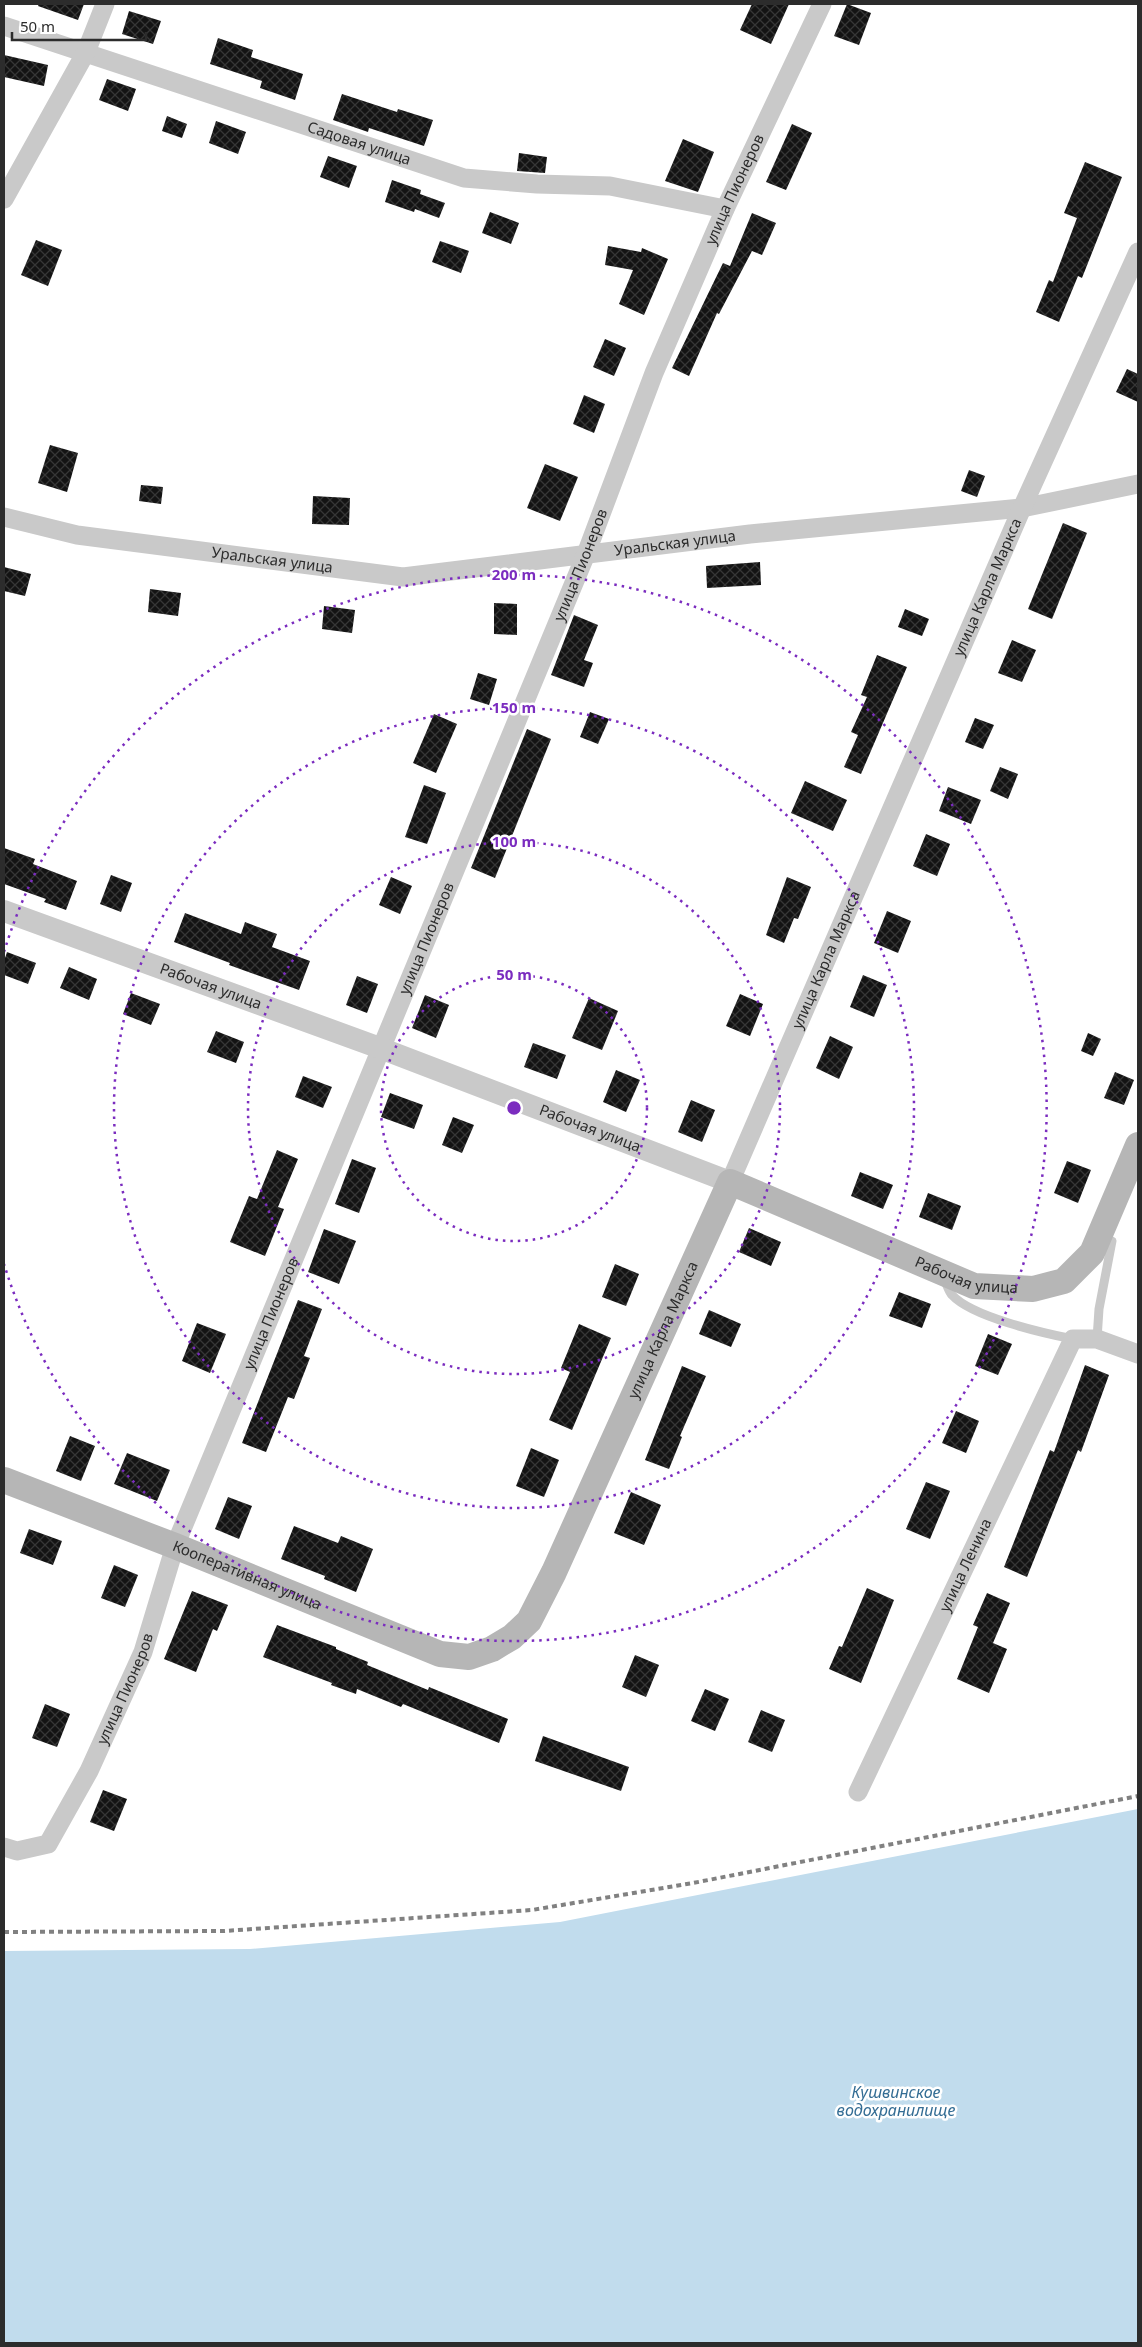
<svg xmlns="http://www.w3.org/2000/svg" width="1142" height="2347" font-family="'Noto Sans',sans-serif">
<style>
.water{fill:#c1dced}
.building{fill:url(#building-cross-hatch)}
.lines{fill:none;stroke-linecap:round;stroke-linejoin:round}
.service{stroke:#c9c9c9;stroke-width:9}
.minor{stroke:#c9c9c9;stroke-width:19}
.tertiary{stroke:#c9c9c9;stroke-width:22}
.secondary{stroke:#b6b6b6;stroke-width:26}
.rail{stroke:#818181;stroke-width:4;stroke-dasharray:5 4;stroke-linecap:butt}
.ring{fill:none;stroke:#7b2cbf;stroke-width:2.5;stroke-dasharray:2.5 5}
.labels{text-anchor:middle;stroke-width:5;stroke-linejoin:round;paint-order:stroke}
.street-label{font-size:15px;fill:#2c2c2c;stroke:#fff}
.water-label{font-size:16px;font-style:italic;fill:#346d94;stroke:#fff}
.centre{fill:#7b2cbf;stroke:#fff;stroke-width:2.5}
.ring-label{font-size:15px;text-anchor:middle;font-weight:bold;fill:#7b2cbf;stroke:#fff;stroke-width:5;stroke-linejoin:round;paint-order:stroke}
</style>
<defs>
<pattern id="building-cross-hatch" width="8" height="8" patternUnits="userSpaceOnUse" patternTransform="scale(1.25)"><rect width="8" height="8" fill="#131313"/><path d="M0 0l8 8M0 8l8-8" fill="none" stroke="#363636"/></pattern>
</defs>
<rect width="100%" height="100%" fill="#fff"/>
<polygon class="water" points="1138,1809 1138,2343 4,2343 4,1951 250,1949 560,1922"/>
<g class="building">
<polygon points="39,4 84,4 78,20 38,6"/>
<polygon points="752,4 789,4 771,44 740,30"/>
<polygon points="847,4 871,13 859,45 834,36"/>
<polygon points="129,11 161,21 153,44 122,34"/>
<polygon points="218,38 253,50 251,57 303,74 295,100 260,88 262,81 210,64"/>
<polygon points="4,55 48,65 44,86 4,77"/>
<polygon points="107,79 136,89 128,111 99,100"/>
<polygon points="342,94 397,112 398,109 433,120 424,146 369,128 368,132 333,120"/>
<polygon points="167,116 187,124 182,138 162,131"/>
<polygon points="216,121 246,132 238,154 209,143"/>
<polygon points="792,124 812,133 786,190 766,182"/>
<polygon points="683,139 714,152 698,192 665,181"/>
<polygon points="519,153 547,157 545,173 517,171"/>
<polygon points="328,156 357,166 349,188 320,177"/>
<polygon points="1085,162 1122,177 1082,278 1078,276 1059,322 1036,312 1049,280 1053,282 1077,218 1064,213"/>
<polygon points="392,180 421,190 420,194 445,203 439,218 415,209 414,212 385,202"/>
<polygon points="490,212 519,223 511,244 482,233"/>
<polygon points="752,213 776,223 762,255 752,251 719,314 717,313 689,376 672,368 723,263 730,266"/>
<polygon points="36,240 62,250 48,286 21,275"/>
<polygon points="440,241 469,251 461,273 432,262"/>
<polygon points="608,246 641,252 642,248 668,259 644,315 619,304 633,270 605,265"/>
<polygon points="605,339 626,348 614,376 593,367"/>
<polygon points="1127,369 1138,374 1138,402 1116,392"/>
<polygon points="584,395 605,404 594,433 573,424"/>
<polygon points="50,445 78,453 67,492 38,483"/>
<polygon points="545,464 578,477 560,521 527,508"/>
<polygon points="969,470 985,476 977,497 961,491"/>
<polygon points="141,485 163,487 161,504 139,501"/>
<polygon points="313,496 350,498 349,525 312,524"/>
<polygon points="1063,523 1087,533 1052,619 1028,609"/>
<polygon points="760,562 761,585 707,588 706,566"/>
<polygon points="4,567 31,574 25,596 4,591"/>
<polygon points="150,589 181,593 178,616 148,612"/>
<polygon points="494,603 517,604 517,635 494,634"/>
<polygon points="324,606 355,610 352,633 322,629"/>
<polygon points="905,609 929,619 922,636 898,627"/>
<polygon points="574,615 598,625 584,660 593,663 584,687 551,675"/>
<polygon points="1012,640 1036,650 1022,682 998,673"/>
<polygon points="877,655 907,667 861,774 844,767 858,735 851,732 867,697 861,695"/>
<polygon points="478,673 497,679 489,705 470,699"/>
<polygon points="590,712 609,719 598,744 580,737"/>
<polygon points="434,714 457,724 436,773 413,763"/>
<polygon points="975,718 994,725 983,749 965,742"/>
<polygon points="527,729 551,739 495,878 471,868"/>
<polygon points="1000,767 1018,774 1008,799 990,791"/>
<polygon points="805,781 847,800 833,831 791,813"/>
<polygon points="424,785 446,793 427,844 405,837"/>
<polygon points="948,787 981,800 971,824 939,811"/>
<polygon points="926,834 950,844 937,876 913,866"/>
<polygon points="4,848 35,859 33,864 77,881 66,910 44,902 46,899 4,884"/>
<polygon points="111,875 132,883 121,912 100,904"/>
<polygon points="391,877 412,886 400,914 379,905"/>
<polygon points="787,877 811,887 798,919 794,918 784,943 766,935"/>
<polygon points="887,911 911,921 898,953 874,943"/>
<polygon points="185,913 241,934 245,922 277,934 272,947 310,961 299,990 229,965 230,963 174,942"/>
<polygon points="7,952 36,963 28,984 4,975 4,961"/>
<polygon points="69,967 97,979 89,1000 60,988"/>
<polygon points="863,975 887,985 874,1017 850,1007"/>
<polygon points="357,976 378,984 367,1013 346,1005"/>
<polygon points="131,993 160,1004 151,1025 123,1014"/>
<polygon points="740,994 763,1004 750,1036 726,1026"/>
<polygon points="425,995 449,1005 436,1038 412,1028"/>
<polygon points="589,998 618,1011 602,1050 572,1038"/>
<polygon points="216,1031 244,1042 236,1063 207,1052"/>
<polygon points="1088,1033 1101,1039 1093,1056 1081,1051"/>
<polygon points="830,1036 853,1047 839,1079 816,1068"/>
<polygon points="533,1043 566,1055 557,1079 524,1067"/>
<polygon points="616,1070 640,1080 626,1112 603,1102"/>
<polygon points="1115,1072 1134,1080 1124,1105 1104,1098"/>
<polygon points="303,1076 332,1087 323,1108 295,1097"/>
<polygon points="390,1093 423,1105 414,1129 381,1117"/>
<polygon points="691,1100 715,1110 702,1142 678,1132"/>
<polygon points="453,1117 474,1125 462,1153 442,1145"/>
<polygon points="277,1150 298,1159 278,1207 284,1209 265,1256 230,1242 249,1196 257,1199"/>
<polygon points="352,1159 376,1168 359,1213 335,1204"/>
<polygon points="1067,1161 1091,1170 1078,1203 1054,1193"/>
<polygon points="860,1172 893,1185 883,1209 851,1196"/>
<polygon points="928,1193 961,1206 952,1230 919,1217"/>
<polygon points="749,1228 781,1242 771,1266 739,1252"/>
<polygon points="324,1229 356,1241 339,1284 308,1272"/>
<polygon points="615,1264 639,1274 626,1306 602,1297"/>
<polygon points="899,1292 931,1304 922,1328 889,1316"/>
<polygon points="298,1300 322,1309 304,1356 310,1358 294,1399 288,1397 266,1452 242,1443"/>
<polygon points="709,1310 741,1324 731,1347 699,1334"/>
<polygon points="197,1323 226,1334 210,1373 182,1361"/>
<polygon points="579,1324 611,1338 572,1430 549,1420 570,1372 561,1368"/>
<polygon points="988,1334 1012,1344 998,1375 975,1366"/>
<polygon points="1085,1365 1109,1375 1081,1452 1078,1450 1027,1577 1004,1567 1050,1450 1054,1452"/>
<polygon points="682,1366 706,1376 680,1436 682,1437 669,1469 645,1460"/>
<polygon points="956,1411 979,1421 966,1453 942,1443"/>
<polygon points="70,1436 95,1446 81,1481 56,1471"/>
<polygon points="531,1448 559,1460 544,1497 516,1486"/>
<polygon points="127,1453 170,1470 157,1501 114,1484"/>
<polygon points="926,1482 950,1491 930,1539 906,1529"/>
<polygon points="631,1492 661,1505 644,1545 614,1533"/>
<polygon points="228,1497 252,1506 239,1539 215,1529"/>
<polygon points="294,1526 338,1543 341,1536 373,1549 356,1592 324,1579 325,1576 281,1559"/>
<polygon points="29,1529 62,1541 53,1565 20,1553"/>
<polygon points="114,1565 138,1575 125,1607 101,1598"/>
<polygon points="867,1588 894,1600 861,1683 829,1669 839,1646 842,1647"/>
<polygon points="192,1591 228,1605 217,1631 213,1629 196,1672 164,1659"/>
<polygon points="987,1593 1010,1603 993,1643 1007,1649 989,1693 957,1679 978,1627 973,1625"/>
<polygon points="277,1625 336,1647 336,1649 368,1662 367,1665 428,1690 429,1687 508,1719 499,1743 403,1704 401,1707 357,1689 356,1694 331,1685 332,1683 263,1657"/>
<polygon points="635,1655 659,1665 646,1697 622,1687"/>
<polygon points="705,1689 729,1699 715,1731 691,1721"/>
<polygon points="45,1704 70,1714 57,1747 32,1738"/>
<polygon points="761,1710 785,1720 772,1752 748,1742"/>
<polygon points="543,1736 629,1767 621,1791 535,1761"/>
<polygon points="103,1790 127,1799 114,1831 90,1822"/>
</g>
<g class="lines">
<g class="service">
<path d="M945,1281C947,1285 949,1292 952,1295C972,1317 1043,1333 1073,1339"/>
<polyline points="1097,1339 1099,1309 1112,1241 1103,1237"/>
</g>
<g class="minor">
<path id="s1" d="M4,26L464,178L537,184L610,186L725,209"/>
<polyline points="4,199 86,52 105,4"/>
<path id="s2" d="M4,517L77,535L403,577L750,534L1022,508L1138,484"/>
<path id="s3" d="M730,1182L1022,508L1138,252"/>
<path id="s4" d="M858,1792L1073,1339H1097L1138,1354"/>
<path id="s5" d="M4,1847L17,1851L48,1844L89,1771L143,1652L175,1546L586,554L654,373L725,209L822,4"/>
</g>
<path class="tertiary" id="s6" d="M4,911L380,1048L730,1182"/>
<path class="secondary" id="s7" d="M4,1480L175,1546L440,1654L469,1657L492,1649L512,1637L529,1621L554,1572L730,1182L974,1286L1033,1289L1064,1281L1092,1253L1138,1145"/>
<polyline class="rail" points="4,1932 224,1931 532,1910 693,1883 1138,1796"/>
</g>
<g class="ring">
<circle cx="514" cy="1108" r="133"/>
<circle cx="514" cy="1108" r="266"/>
<circle cx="514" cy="1108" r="400"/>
<path d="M4 952A533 533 0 1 1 4 1264"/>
</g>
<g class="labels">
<g class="street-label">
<text dy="5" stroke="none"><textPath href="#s1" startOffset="374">Садовая улица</textPath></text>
<text dy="5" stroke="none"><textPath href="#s5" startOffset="1838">улица Пионеров</textPath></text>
<text dy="5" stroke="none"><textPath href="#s2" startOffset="678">Уральская улица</textPath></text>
<text dy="5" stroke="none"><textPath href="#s2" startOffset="272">Уральская улица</textPath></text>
<text dy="5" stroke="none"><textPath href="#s5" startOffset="1432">улица Пионеров</textPath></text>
<text dy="5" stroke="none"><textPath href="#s3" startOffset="648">улица Карла Маркса</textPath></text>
<text dy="5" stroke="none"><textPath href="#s5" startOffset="1028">улица Пионеров</textPath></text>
<text dy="5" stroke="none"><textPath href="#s3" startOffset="242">улица Карла Маркса</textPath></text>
<text dy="5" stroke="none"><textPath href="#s6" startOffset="220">Рабочая улица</textPath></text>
<text dy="5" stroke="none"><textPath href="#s6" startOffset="625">Рабочая улица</textPath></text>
<text dy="5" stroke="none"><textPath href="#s7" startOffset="1308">Рабочая улица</textPath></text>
<text dy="5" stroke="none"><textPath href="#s5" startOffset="622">улица Пионеров</textPath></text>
<text dy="5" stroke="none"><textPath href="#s7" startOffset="890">улица Карла Маркса</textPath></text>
<text dy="5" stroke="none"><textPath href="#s4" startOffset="251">улица Ленина</textPath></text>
<text dy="5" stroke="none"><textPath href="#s7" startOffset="261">Кооперативная улица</textPath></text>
<text dy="5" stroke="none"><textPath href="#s5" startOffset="219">улица Пионеров</textPath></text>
</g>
<g class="water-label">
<text x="896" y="2098">Кушвинское<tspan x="896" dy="18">водохранилище</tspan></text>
</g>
</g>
<circle cx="514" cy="1108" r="8" class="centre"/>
<g class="ring-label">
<text x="514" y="580">200 m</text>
<text x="514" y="713">150 m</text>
<text x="514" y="847">100 m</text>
<text x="514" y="980">50 m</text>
</g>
<rect width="1142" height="2347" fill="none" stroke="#2c2c2c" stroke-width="10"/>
<path d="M12 32v8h134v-8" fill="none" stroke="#2c2c2c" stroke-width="2.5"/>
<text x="20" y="32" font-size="15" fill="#2c2c2c" stroke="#ffffff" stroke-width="4" paint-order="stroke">50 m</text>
</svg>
